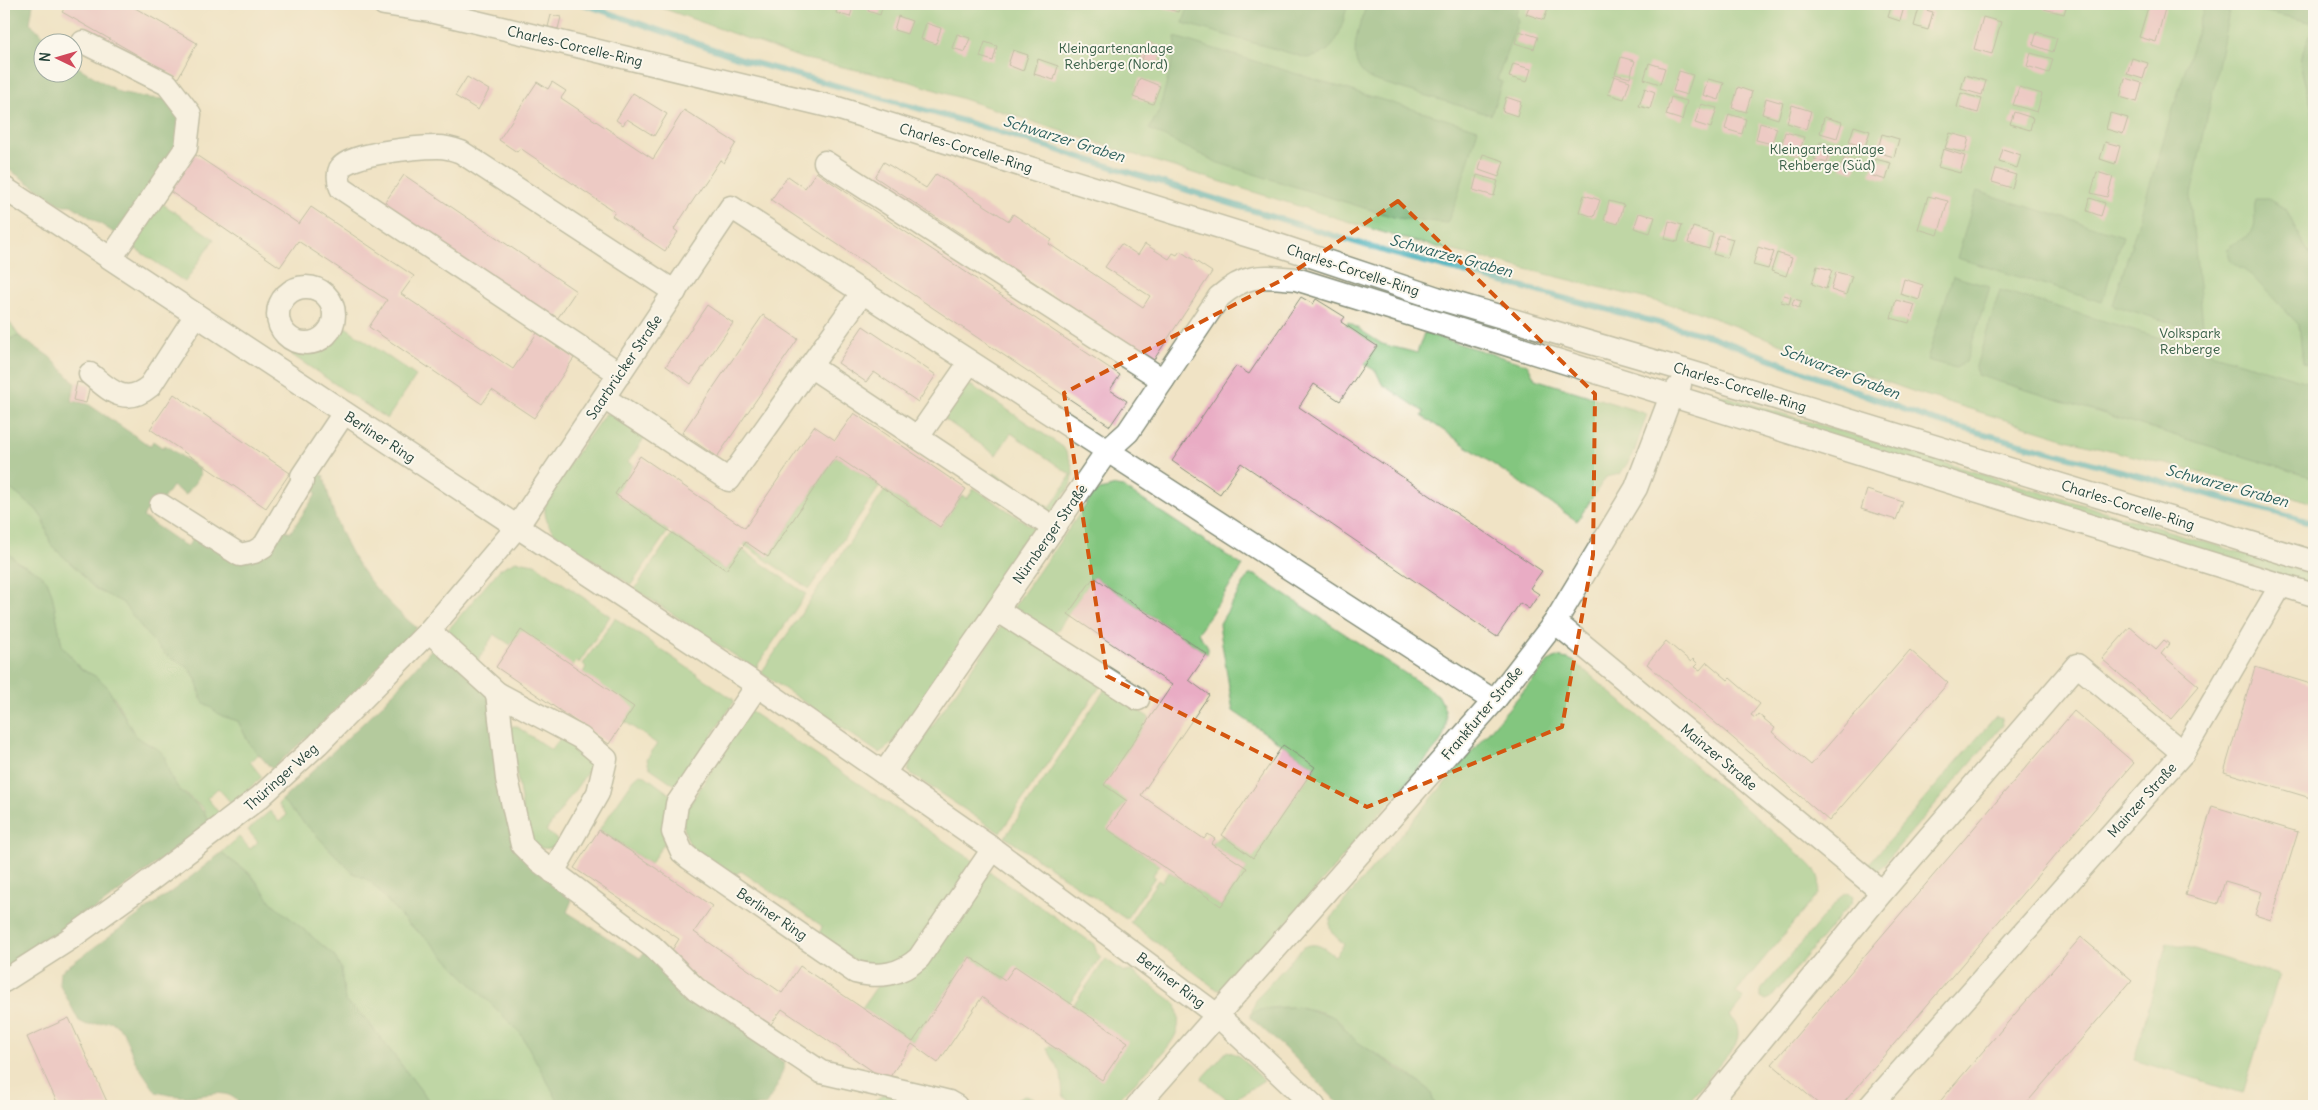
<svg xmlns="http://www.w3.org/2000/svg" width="2318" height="1110" font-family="Delius,sans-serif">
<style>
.green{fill:#83c67f;stroke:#51825a}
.forest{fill:#6aab6e;stroke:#447451}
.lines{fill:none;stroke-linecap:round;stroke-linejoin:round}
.stream{stroke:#3cacb9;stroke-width:6}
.building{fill:#e9acc4}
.minor-casing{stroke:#88907c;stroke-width:25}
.minor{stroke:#fff;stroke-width:22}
.marked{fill:none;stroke:#d45610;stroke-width:4;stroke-dasharray:10 6;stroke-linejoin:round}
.labels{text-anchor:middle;stroke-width:4;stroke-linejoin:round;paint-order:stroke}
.street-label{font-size:14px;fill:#1f3d34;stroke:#fbf7ec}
.park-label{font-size:14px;fill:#385f47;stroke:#fbf7ec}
.water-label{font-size:15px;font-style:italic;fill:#285e5c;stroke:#fbf7ec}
</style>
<rect width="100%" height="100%" fill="#fbf7ec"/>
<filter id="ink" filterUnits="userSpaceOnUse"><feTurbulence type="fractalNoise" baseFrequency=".02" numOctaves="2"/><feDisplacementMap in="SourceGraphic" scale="10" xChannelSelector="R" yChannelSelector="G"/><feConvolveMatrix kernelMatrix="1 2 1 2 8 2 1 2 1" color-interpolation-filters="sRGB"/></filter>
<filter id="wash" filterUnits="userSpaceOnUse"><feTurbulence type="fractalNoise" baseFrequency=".0096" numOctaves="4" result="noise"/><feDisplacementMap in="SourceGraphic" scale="20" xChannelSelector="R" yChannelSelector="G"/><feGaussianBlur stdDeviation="1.12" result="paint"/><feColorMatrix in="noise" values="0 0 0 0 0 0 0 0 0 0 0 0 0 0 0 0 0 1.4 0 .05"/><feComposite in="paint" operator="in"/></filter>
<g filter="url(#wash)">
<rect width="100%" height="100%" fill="#f0e3c5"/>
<g class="green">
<polygon points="651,4 2314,4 2314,504 2292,496 2070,440 1915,392 1832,363 1695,311 1401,238 1116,149 908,81 801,58"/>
<polygon points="154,198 214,239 185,282 127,243"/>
<polygon points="1348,322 1382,344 1417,353 1424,333 1528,365 1535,379 1647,414 1633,455 1620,474 1606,477 1577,521 1422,416 1424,412 1382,384 1376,371 1364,364 1345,326"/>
<polygon points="10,323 19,336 9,339 4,345 4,324"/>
<path d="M340,326H344L416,376L387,419L292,355L295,350C323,353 324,344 340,326Z"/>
<path d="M965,385L972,386L1063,447C1083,479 1070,486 1051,513L990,479L994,473L1050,508L1071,475L1011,433L996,455L943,418Z"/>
<polygon points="1692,386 2314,575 2314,585 1690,393"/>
<path d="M605,414H612L645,437L628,462L634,466L615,494L668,531L631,585L556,535C549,527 544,518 545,507C547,490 593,432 605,414Z"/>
<polygon points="836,456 880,486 809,589 744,545 746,542 768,557"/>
<polygon points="4,484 36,509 43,519 51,545 80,572 90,584 97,590 122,602 150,638 167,655 189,668 196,679 201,699 222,716 238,721 250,745 259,754 250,762 262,777 232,804 218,788 207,798 220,814 209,823 203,808 178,788 167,769 164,755 159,750 136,737 115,698 95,676 81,669 62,646 52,594 47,581 39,573 16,561 4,547"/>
<path d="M1116,486L1123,487L1243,566L1198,633C1202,641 1211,644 1207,654L1094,577L1055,634L1011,611L1092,496L1100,490Z"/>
<polygon points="974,488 1037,530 1036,536 893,743 879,753 761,673 885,490 940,527 962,495 967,499"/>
<polygon points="672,534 726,570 741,549 806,594 755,669 635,589"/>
<polygon points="516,561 535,564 610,616 579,663 576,661 573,666 511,645 494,634 478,660 454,644 448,630 500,569"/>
<path d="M1249,575H1255L1438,695C1448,712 1449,726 1440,743L1238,980L1223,989L1217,990L1130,922L1158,880L1162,882L1169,871L1221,906L1247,868L1211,844L1222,835L1253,857L1315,767L1233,711L1219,625Z"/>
<polygon points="615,618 733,699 734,702 678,787 649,767 647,759 657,744 624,721 583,673 586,667 583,664"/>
<polygon points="1005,621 1101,685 1000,833 908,772 911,756"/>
<path d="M1556,657L1568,659L1575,662L1801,856C1814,868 1823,875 1818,894L1736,992L1744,999L1730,1016C1739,1024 1740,1035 1735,1046L1685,1106H1435C1432,1081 1377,1056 1357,1042C1348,1035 1343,1022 1333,1017C1311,1005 1274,1004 1251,1013L1257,998L1303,947C1318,941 1323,948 1335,956L1344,944C1332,934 1324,927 1335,912L1549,661Z"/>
<polygon points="1105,689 1150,718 1127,801 1108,829 1160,865 1153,875 1155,877 1126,919 1005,837"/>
<path d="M750,711L974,861L914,955L876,971L818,941L822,926L741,871L728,879C703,861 683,849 683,815Z"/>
<polygon points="1996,716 2002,718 2003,725 1876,873 1867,866"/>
<path d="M513,726H516L551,750L563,735L592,761L591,767L546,831L560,842C552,852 538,849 528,842L509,727Z"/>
<polygon points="640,774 644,775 671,795 667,839 650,864 599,830 634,779"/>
<polygon points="282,800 353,873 370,881 407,923 425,937 521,1034 561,1106 433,1106 366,1019 345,1001 341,969 334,955 272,903 251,874 221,853 239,837 250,849 258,842 248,830 270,811 279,822 287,815 278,804"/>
<polygon points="990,872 1094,944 1097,953 1101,957 1069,1003 1015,967 1005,980 970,957 913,1042 862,1008 877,986 883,986"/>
<polygon points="1848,892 1853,897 1852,902 1771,998 1766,1000 1761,997 1761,990 1843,894"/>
<polygon points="2167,942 2279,975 2243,1093 2134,1060"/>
<path d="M1106,959L1124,972L1132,971L1176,1004C1178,1013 1180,1022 1177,1031C1171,1051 1127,1089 1111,1106H1074L1063,1096L1061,1074L1047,1048L1050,1045L1102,1080L1073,1005Z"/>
<polygon points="1227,1051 1238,1055 1264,1080 1233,1100 1226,1098 1202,1079"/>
<polygon points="886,1093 911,1098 908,1106 896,1104 894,1106 866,1106"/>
<polygon points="1024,1096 1032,1097 1046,1106 1015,1106 1013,1102"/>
</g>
<g class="forest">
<polygon points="4,4 33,4 30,23 50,42 42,42 42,72 72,72 73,64 119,92 149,98 167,99 186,114 184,146 119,236 71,205 61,205 4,166"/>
<path d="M1189,4H1348C1340,30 1339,54 1307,58L1183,23Z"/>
<path d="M1367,4H1519L1516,14L1518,21L1497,80L1502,82L1491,115L1373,80C1342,66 1359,27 1367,4Z"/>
<polygon points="2233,4 2314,4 2314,23"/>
<polygon points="2205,5 2227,10 2229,13 2190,200 2204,333 2113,305"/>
<polygon points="2311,34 2314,35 2314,139 2312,109 2300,65 2301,56"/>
<polygon points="1175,37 1478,129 1456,202 1447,223 1397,218 1218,163 1149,129 1159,111 1176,47"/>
<polygon points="1977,191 2123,236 2102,302 1957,258"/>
<path d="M2256,199H2268L2286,209L2301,240L2314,260V367L2303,363L2299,325L2251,275L2231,261L2227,250C2233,240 2246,241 2252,231C2258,222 2252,209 2256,199Z"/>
<polygon points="1953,276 1990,287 1966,362 1956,368 1927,360"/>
<polygon points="2000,290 2314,384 2314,478 1977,375 1976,366"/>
<path d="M19,336L50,357L75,383L72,401L88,404L150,446L153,441L163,448L165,445L200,469L199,472L201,474L186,495L172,486L155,511L149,508L143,517L187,547L194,537L237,559L283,529L290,533L317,493L309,487L317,472L324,476C338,544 364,584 417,628L329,717L272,769L250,745L238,721L222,716L203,702L196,679L189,668L166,655L150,638L122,602L97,590L90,584L80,572L51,545L43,519L36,509L4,484V345L9,339Z"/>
<path d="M4,547L16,561L39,573L47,581L52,594L62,646L81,669L95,676L106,685L136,737L159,750L164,755C167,766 170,779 178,788C191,803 201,802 209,823L103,904L4,968Z"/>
<polygon points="436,644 489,697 511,833 563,887 572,900 567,912 640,958 645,951 669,981 751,1033 785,1064 777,1086 765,1106 561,1106 521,1034 425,937 407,923 370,881 353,873 282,800 382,705"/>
<path d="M221,853L251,875L272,903L334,955L341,969L345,1001L366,1019L433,1106H241C229,1086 210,1096 191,1096C179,1097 168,1095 156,1092L135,1061L123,1031L111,1021L87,1025L79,1021L59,983L60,972L183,883Z"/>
<path d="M1297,1006L1334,1017L1356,1041L1426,1087L1431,1093L1435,1106H1341L1293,1056L1251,1018V1013C1267,1006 1281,1009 1297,1006Z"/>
</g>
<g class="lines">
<polyline class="stream" points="583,4 751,62 967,122 1387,252 1713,337 1929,419 2314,523"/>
</g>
<g id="blocks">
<g class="building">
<polygon points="67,4 128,4 197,43 178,78 62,12"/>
<polygon points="806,4 821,4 819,10 805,6"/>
<polygon points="838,4 854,4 850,17 836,13"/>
<polygon points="870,4 883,4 880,15 868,11"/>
<polygon points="1162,4 1181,4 1178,12 1161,7"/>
<polygon points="1530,4 1549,6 1544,20 1526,14"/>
<polygon points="1892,4 1905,4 1900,21 1888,17"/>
<polygon points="2046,4 2067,4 2064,14 2044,9"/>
<polygon points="2149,4 2166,5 2156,42 2139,37"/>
<polygon points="1919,8 1933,12 1928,30 1914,26"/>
<polygon points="551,15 561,17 558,29 548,27"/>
<polygon points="898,16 912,21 907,34 894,30"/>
<polygon points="1983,17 2001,22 1992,54 1974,49"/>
<polygon points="926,23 941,28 936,44 921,39"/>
<polygon points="1519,31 1538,37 1534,49 1515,43"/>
<polygon points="2037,32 2057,38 2053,52 2033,45"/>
<polygon points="957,34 970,38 965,52 952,48"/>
<polygon points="985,42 997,46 993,61 980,57"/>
<polygon points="1148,42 1164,48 1158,66 1142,60"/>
<polygon points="1013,50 1028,55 1023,71 1008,65"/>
<polygon points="2031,53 2053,59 2049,73 2027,66"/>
<polygon points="1621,57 1635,61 1630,78 1615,74"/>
<polygon points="2132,58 2148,63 2143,79 2127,74"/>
<polygon points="1038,59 1058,66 1054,80 1034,74"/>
<polygon points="1649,63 1665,68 1660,84 1644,79"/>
<polygon points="1513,64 1531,69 1527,82 1509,77"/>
<polygon points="1679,71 1693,75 1687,95 1673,91"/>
<polygon points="1965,75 1986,81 1982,95 1961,89"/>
<polygon points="1614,76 1630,81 1624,99 1608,94"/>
<polygon points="467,77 489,90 478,110 455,96"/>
<polygon points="1140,78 1160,86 1153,104 1133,97"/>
<polygon points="2125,78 2142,83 2137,102 2120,97"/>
<polygon points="1708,79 1724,83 1719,100 1703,95"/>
<polygon points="537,82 548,89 552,82 566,91 561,98 653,159 684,110 736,143 724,163 720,160 674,229 678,232 665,251 612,216 615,212 520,148 517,152 499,140"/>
<polygon points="1738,87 1752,92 1746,112 1732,108"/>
<polygon points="2019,87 2042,94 2037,112 2013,105"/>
<polygon points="1645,88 1655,92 1650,109 1639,106"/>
<polygon points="633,93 667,114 654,136 627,119 623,125 616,120"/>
<polygon points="1961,93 1982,99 1978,113 1957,107"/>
<polygon points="1506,97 1521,102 1517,116 1502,111"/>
<polygon points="1671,97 1687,101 1682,120 1666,115"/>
<polygon points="1766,98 1783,103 1778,119 1762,114"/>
<polygon points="1701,104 1717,108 1711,128 1695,123"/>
<polygon points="1792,105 1811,111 1806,129 1787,123"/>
<polygon points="2014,112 2033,118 2030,130 2010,124"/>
<polygon points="2110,113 2128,118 2123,134 2106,129"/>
<polygon points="1729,114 1746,119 1742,134 1725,129"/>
<polygon points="1824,117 1842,122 1837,138 1820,133"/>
<polygon points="1760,123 1777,128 1772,144 1756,140"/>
<polygon points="1854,126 1870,131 1865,147 1849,142"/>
<polygon points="1785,132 1804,137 1799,155 1780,149"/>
<polygon points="1950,133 1969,138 1965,153 1945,148"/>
<polygon points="1882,134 1899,139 1894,157 1877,152"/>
<polygon points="1820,142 1832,145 1827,163 1814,159"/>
<polygon points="2105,142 2120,146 2115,164 2100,159"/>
<polygon points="1847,149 1860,153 1855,172 1841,168"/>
<polygon points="1943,149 1965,156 1960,173 1938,167"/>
<polygon points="2003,149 2021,155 2017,168 1999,162"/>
<polygon points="193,153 299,224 311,207 414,276 401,294 513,369 537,333 574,358 534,418 492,390 482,404 369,327 387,300 298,241 280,267 168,190"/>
<polygon points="1483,154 1504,161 1499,177 1479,170"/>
<polygon points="1875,159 1891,163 1886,180 1870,175"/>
<polygon points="884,162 926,188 936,174 1009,221 1013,214 1052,240 1049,244 1143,307 1150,296 1105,267 1121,244 1138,255 1145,244 1169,259 1173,253 1177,255 1180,251 1212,272 1153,361 875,177"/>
<polygon points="1996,169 2016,175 2012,188 1992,182"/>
<polygon points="816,172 1120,375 1110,390 1127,401 1110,426 771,200 788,176 805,188"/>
<polygon points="2097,172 2113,177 2107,197 2091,193"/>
<polygon points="404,175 576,291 555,322 383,205"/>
<polygon points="1477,175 1498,181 1494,196 1473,190"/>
<polygon points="1584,195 1600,200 1594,217 1579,212"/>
<polygon points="1928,196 1948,201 1938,235 1918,229"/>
<polygon points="2090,198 2105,203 2101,216 2087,211"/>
<polygon points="1609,201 1624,205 1618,224 1604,220"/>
<polygon points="1639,213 1655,217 1650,233 1634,228"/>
<polygon points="1669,221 1682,225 1678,242 1665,239"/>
<polygon points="1693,227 1713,233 1709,249 1688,243"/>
<polygon points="1719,235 1733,239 1727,258 1713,254"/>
<polygon points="1758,247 1774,252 1768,269 1753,265"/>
<polygon points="1777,253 1792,258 1786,276 1771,271"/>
<polygon points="1817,266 1832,270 1826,289 1812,284"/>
<polygon points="1836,272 1852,276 1846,295 1831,290"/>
<polygon points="1904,279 1923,285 1919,300 1900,294"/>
<polygon points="1784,295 1791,297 1789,304 1781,302"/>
<polygon points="1301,297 1313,304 1316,299 1345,317 1341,322 1377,346 1340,401 1314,384 1299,407 1542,571 1530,588 1539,594 1529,609 1520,603 1497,637 1241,463 1220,494 1172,461 1236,366 1249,374"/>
<polygon points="1794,299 1802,301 1799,308 1792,305"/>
<polygon points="1896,300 1915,305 1909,323 1891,318"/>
<polygon points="707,305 733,323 691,384 666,366"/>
<polygon points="763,315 798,339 717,457 682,433"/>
<polygon points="863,326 936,375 918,402 874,372 866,382 838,363"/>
<polygon points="77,382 90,385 86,403 73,400"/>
<polygon points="174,394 290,473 266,508 150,429"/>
<polygon points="854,413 966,489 940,527 836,456 768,557 746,542 726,570 615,494 640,456 745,528 814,426 835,440"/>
<polygon points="1867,490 1903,502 1896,520 1861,509"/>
<polygon points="1094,577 1207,654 1189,680 1209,695 1141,795 1204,839 1208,834 1215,839 1211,844 1247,868 1221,906 1107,829 1127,801 1104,785 1172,685 1068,614"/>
<polygon points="2130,627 2156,649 2164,640 2169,644 2161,654 2199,686 2171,719 2102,659"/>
<polygon points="521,630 634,707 609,744 496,667"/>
<polygon points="1666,641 1691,662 1693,659 1698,664 1695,667 1700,670 1707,662 1728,680 1730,678 1760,704 1751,715 1755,718 1758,714 1775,728 1772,732 1811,765 1910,650 1948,683 1829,821 1647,664"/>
<polygon points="2255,667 2314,685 2314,799 2224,772"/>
<polygon points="2074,711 2134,763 1841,1106 1821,1106 1772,1064"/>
<polygon points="1283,745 1315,767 1253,858 1222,835"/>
<polygon points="2212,806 2298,832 2271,920 2255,915 2262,892 2225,881 2218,904 2185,895"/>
<polygon points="599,830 712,906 694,932 782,993 800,966 913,1042 970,957 1005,980 1015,966 1128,1042 1102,1080 989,1003 982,997 938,1063 912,1044 887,1081 782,1009 769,1027 667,958 679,939 574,868"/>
<polygon points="2081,937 2132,980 2024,1106 1936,1106"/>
<polygon points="69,1018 109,1106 59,1106 55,1098 27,1037"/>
</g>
</g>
</g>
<g filter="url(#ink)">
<use href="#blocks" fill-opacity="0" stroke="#88907c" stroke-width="1"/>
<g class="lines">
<defs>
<g id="minor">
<polyline points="384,4 430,11 837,108 1278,245 1437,298 1684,370 2314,562"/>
<polyline points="83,42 167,84 190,114 186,148 111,258"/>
<polyline points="825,162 1163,380"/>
<polyline points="4,188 751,681 993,849 1217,1015 1314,1106"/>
<circle cx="306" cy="315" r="28"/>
<polyline points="810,366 1054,528"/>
<path d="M90,374C110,390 125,407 150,386L196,315"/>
<path d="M620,374L341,188C339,182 337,175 340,169C347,153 421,147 438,147C446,147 453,149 461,152L675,292"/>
<polyline points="604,398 729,480 863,292"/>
<polyline points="918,437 970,362"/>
<polyline points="161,505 240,555 254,552 264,546 302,482 302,476 344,413"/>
<polyline points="997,610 1138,699"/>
<polyline points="1555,622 1882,892"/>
<polyline points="429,631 497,693 507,779 522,845 535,858 653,947 696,989 821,1072 929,1097 949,1102 956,1106"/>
<path d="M757,686L677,804L673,832L682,852L689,858L855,972C880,978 900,975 919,958L993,849"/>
<polyline points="497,693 581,738 606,759 598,793 553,872"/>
<path d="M884,773L1107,451L1128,432L1219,297C1247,273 1261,276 1296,279L2281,585"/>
<polyline points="4,981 68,940 136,891 260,797 318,744 429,631 517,527 731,207 1494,701"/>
<polyline points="1137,1106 1494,701 1555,622 1636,488 1671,396 1680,385"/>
<polyline points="1707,1106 1882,892 2077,665 2183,753"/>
<polyline points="1870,1106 2183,753 2281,585 2314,595"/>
</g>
</defs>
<use href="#minor" class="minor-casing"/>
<use href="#minor" class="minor"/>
</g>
</g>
<path d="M0 0H2318V1110H0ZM1398,201L1595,394L1593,555L1562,727L1367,807L1107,676L1064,393L1280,281Z" fill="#f0e3c5" fill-opacity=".55" fill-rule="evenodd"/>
<path class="marked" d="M1398,201L1595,394L1593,555L1562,727L1367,807L1107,676L1064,393L1280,281Z"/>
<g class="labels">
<g class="street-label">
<text transform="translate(575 46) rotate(13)" y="5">Charles-Corcelle-Ring</text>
<text transform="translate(966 148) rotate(17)" y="5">Charles-Corcelle-Ring</text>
<text transform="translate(1353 270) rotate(18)" y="5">Charles-Corcelle-Ring</text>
<text transform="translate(624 367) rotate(-56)" y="5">Saarbrücker Straße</text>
<text transform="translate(1740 387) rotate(17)" y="5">Charles-Corcelle-Ring</text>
<text transform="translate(380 437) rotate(33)" y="5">Berliner Ring</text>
<text transform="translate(2128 505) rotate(17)" y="5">Charles-Corcelle-Ring</text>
<text transform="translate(1050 534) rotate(-55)" y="5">Nürnberger Straße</text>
<text transform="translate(1482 713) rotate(-50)" y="5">Frankfurter Straße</text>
<text transform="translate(1719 757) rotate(40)" y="5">Mainzer Straße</text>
<text transform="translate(281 777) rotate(-42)" y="5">Thüringer Weg</text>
<text transform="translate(2142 800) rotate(-48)" y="5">Mainzer Straße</text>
<text transform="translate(772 914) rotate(34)" y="5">Berliner Ring</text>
<text transform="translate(1171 980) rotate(37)" y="5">Berliner Ring</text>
</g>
<g class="park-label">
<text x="1116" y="53">Kleingartenanlage<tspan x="1116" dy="16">Rehberge (Nord)</tspan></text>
<text x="1827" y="154">Kleingartenanlage<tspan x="1827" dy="16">Rehberge (Süd)</tspan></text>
<text x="2190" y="338">Volkspark<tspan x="2190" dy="16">Rehberge</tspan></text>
</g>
<g class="water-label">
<text transform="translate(1064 139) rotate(17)" y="5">Schwarzer Graben</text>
<text transform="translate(1451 256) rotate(15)" y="5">Schwarzer Graben</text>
<text transform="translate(1840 372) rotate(21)" y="5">Schwarzer Graben</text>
<text transform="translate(2227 486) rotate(15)" y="5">Schwarzer Graben</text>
</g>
</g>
<rect width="2318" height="1110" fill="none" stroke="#fbf7ec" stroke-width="20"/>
<g transform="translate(58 58) rotate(275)"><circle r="24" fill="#fbf7ec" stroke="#a3ada2"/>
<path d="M0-4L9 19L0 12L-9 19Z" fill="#d1495b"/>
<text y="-8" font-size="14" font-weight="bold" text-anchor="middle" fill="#1f3d34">N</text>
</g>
</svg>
